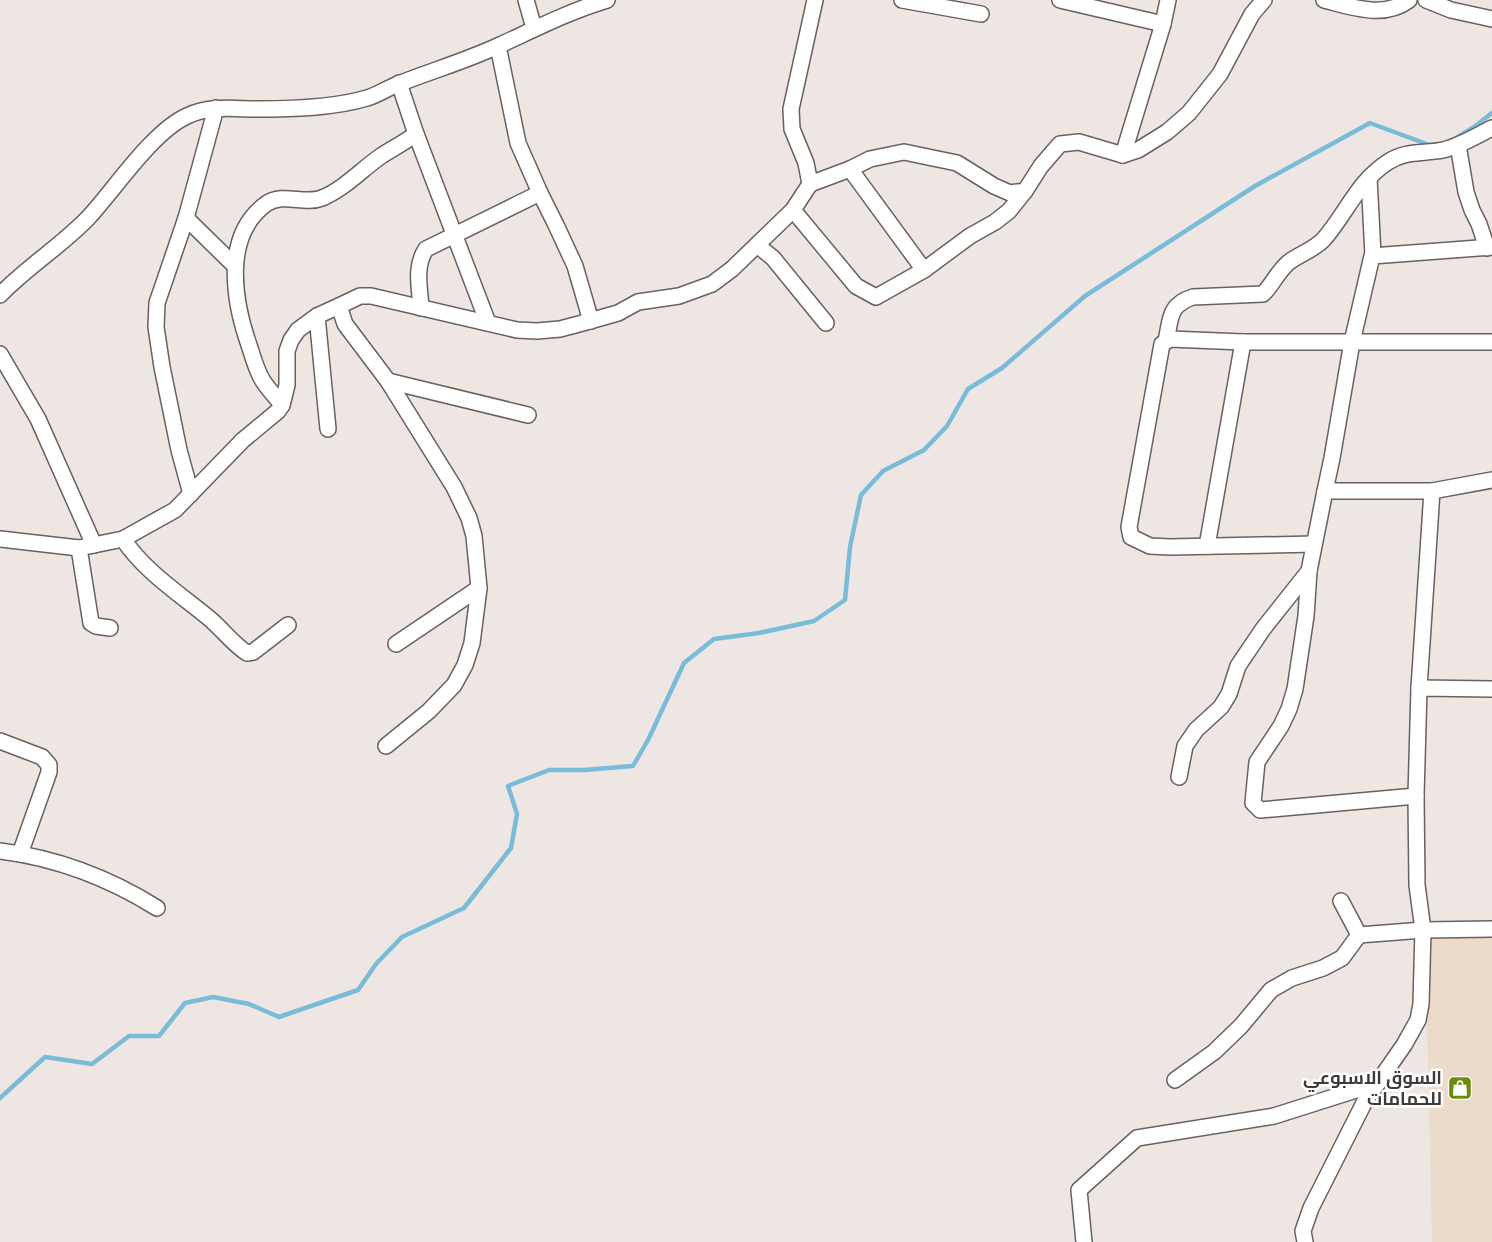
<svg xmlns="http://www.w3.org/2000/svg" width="1492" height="1242" font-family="'Archivo Narrow',Cairo,sans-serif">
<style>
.commercial{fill:#ecdbca}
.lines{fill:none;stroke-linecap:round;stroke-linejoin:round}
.stream{stroke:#79bcd9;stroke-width:4.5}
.minor-casing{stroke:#68615e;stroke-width:18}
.minor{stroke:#fff;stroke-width:15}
.labels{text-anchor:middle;stroke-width:5;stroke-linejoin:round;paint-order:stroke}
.poi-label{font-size:18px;font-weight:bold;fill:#3e3b3a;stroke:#fff;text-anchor:end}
</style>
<rect width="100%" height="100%" fill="#eee6e3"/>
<polygon class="commercial" points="1492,934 1492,1242 1432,1242 1425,935"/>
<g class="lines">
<g class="stream">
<polyline points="1456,138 1474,127 1492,113"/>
<polyline points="0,1098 45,1057 92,1064 129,1036 159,1036 185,1003 213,997 249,1004 279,1017 358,990 376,964 402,937 464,908 511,848 517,814 508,786 549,770 584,770 633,766 648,740 684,663 714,639 759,633 814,621 845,600 850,547 861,495 883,471 924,450 947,426 968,389 1002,368 1085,296 1255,186 1370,123 1432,146"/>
</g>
<defs>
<g id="minor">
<polyline points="526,0 534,28"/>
<polyline points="815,0 791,109 792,129 806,163 810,184 850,169 870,159 904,152 957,163 994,186 1010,193 1025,191 1041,166 1060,144 1079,142 1123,155 1138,150 1167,132 1189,113 1220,74 1252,14 1264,0"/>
<polyline points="902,0 981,14"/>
<polyline points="1060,0 1163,24"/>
<path d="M1324,0C1352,7 1384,19 1409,0"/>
<polyline points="1426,0 1451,10 1492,19"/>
<polyline points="498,46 518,143 540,193 556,225 575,266 591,321"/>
<polyline points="399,83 416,134 488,323"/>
<polyline points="1458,145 1466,192 1472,210 1479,224 1487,248"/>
<polyline points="1123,155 1163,24 1168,0"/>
<polyline points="850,169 924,270"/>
<polyline points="1369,178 1373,255"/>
<polyline points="793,210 856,286 876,297 924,270 970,236 995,222 1009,211 1025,191"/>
<polyline points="186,218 235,266"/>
<polyline points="757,245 773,258 826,323"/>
<path d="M0,295C27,267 61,246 88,218C115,189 152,132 187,116C210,105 234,109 258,109C292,109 334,108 367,98C378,95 389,87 401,83C434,70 468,60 500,45C535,29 570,11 607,0"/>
<path d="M421,308C420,288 414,267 426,249L540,193"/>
<polyline points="317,316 328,429"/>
<path d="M1166,341C1171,319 1168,305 1193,297L1263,294C1273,284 1278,271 1289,262C1300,254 1315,249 1324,239C1346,214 1358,181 1388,162C1406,150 1423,154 1443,150C1460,146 1476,136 1492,128"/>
<polyline points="1243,342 1170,339 1162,344 1129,527 1131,537 1150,546 1170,547 1314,544"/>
<polyline points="0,354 38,419 94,545"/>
<polyline points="388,381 528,415"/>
<path d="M282,405C276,397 268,389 263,381C256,370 253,357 249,345C234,302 222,236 266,204C283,192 304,205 322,198C344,189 361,170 381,156C392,149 405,142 416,134"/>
<polyline points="1325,491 1332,458 1352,342 1372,256 1492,247"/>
<polyline points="191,494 179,450 162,367 156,327 157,303 186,218 216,108"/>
<polyline points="0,539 79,548 123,539 175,510 243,440 278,411 282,405 287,385 287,351 291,340 298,330 317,316 339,306"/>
<path d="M123,539C145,572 180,594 210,619C223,630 233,644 247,653L253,652L288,625"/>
<polyline points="1207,546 1243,342 1492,342"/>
<polyline points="79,548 91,623 96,626 110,628"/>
<polyline points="1309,571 1306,616 1295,689 1289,709 1281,726 1257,762 1253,803 1260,810 1416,796"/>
<polyline points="396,644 479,588"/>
<polyline points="1419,688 1432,491"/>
<polyline points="0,741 42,757 49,765 49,772 20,854"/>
<polyline points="386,746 429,711 454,685 465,665 472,643 479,588 474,536 469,518 454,487 388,381 345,324 339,306 360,296 371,296 517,330 537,331 560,329 579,324 618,313 638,302 679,296 712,284 732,269 793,210 810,184"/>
<polyline points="1179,777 1185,746 1196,730 1221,707 1229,694 1238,666 1263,629 1309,571 1325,491 1432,491 1492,480"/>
<path d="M0,851C56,858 109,878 157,908"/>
<polyline points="1341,901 1359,935 1423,930 1492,929"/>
<polyline points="1175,1080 1214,1052 1241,1026 1271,990 1292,978 1323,968 1342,958 1359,935"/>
<polyline points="1084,1242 1079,1190 1137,1138 1274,1116 1378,1083"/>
<polyline points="1305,1242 1303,1231 1311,1208 1365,1101 1404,1045 1418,1020 1421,1004 1423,930 1417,885 1416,796 1419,688 1492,689"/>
</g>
</defs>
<use href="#minor" class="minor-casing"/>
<use href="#minor" class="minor"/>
</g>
<defs>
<symbol id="shop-square" viewBox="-11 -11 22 22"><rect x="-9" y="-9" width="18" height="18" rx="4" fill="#6e8c0c" stroke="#fff"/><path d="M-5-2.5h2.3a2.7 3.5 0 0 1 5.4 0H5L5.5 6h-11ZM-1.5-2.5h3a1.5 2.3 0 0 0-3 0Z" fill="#fff"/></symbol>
</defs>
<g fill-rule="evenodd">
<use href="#shop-square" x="1446" y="1074" width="28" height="28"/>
</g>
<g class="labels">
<g class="poi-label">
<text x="1442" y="1084">السوق الاسبوعي<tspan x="1442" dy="21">للحمامات</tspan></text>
</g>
</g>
</svg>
